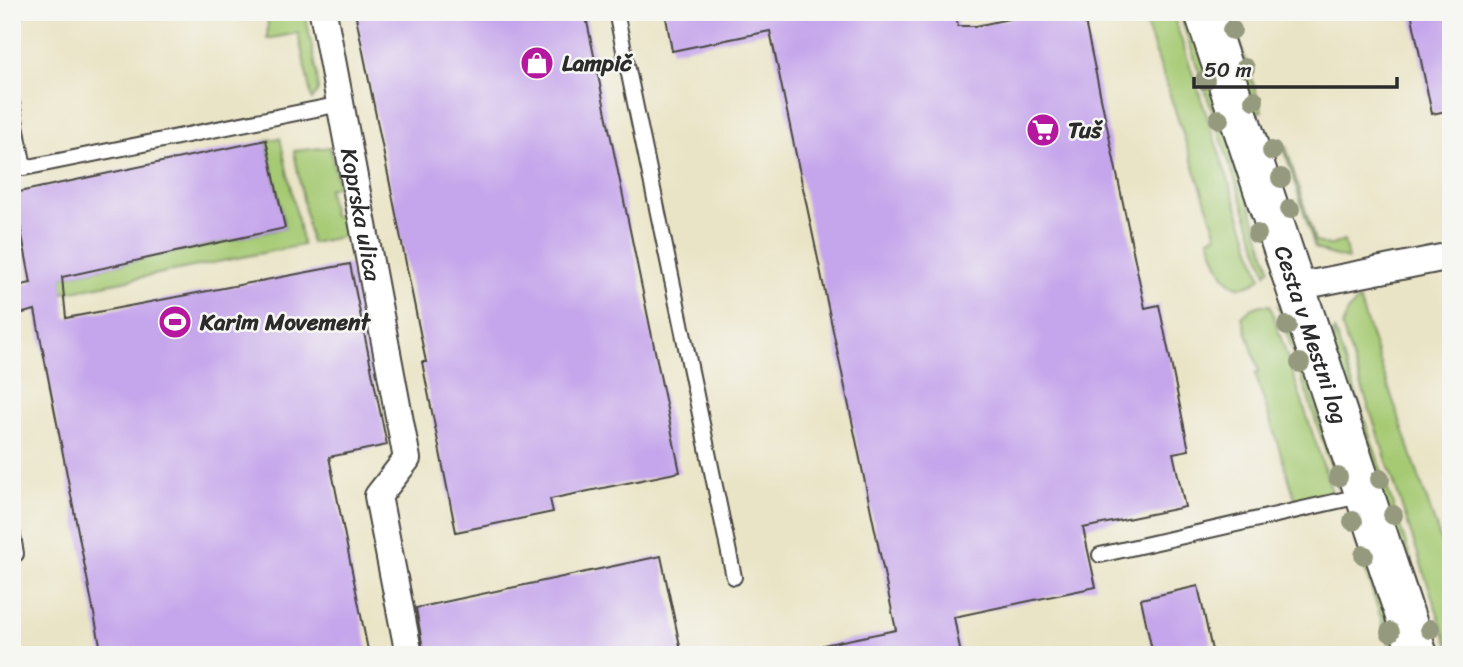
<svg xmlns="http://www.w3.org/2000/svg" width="1463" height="667" font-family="Sriracha,sans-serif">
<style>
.green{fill:#a6ca73;stroke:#687a4f;stroke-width:2}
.building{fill:#c5a5eb}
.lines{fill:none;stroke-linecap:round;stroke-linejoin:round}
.lane-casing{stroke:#484742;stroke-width:18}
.street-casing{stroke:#484742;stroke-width:30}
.secondary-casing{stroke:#484742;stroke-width:42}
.lane{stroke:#fff;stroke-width:14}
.street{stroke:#fff;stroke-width:26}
.secondary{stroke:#fff;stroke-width:38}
.tree{fill:#95997d}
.labels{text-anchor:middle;stroke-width:5;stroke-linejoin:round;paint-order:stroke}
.poi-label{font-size:23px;font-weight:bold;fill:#2b2b2b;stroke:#f6f6f2;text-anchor:start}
.street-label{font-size:23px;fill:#2b2b2b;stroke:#f6f6f2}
</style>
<rect width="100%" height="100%" fill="#f6f6f2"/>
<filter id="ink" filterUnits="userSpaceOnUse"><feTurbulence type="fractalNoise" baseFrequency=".0143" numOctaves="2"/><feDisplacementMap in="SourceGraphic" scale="14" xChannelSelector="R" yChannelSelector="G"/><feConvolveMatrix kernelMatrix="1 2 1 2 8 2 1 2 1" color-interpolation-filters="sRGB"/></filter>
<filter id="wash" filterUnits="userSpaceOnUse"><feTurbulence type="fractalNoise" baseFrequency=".00686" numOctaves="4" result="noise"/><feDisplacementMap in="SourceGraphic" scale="28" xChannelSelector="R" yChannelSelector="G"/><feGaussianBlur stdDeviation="1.57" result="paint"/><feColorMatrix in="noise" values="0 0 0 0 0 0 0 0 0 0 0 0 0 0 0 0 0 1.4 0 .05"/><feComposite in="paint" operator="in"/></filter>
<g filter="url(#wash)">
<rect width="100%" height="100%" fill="#eae4c6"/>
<g class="green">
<polygon points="286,12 305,12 317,73 318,91 312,100 298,33 267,39 268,18"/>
<path d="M1142,12H1172L1261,278C1227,304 1218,263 1209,239L1217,235Z"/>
<polygon points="1179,12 1188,12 1270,268 1266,273"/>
<polygon points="1220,12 1230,12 1262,111 1254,113"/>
<polygon points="280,138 303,245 63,293 61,277 285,228 266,140"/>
<polygon points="330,147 338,186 328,189 333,216 344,215 347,236 311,243 294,151"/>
<polygon points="1286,147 1315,241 1328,246 1344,241 1348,259 1329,254 1315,248 1284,148"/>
<polygon points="1359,300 1451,571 1451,653 1342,327 1348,311"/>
<polygon points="1260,305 1270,305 1332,492 1299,500 1295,498 1255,373 1259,371 1242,317 1251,309"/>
<polygon points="1278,307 1286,314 1341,483 1338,488"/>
<polygon points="1334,329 1443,655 1434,655 1332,344"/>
<polygon points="1347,514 1353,517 1401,655 1393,655"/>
</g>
<g id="blocks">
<g class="building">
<polygon points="355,12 585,12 680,472 550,499 553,512 456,532 422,362 426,362"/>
<polygon points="665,12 955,12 958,26 976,26 1041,12 1083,12 1145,308 1159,305 1189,450 1173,453 1185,507 1083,528 1096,587 954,617 961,655 824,655 823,645 896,630 770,31 672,51"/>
<polygon points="1411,12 1451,12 1451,110 1432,114"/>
<polygon points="266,140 285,228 62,277 66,318 350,264 387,445 329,457 369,655 102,655 35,310 19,314 13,287 31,283 14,193"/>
<polygon points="661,556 682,655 424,655 416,608"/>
<polygon points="1198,586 1213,655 1153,655 1141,599"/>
</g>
</g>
</g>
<g filter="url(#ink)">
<use href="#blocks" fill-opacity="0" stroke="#484742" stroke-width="2"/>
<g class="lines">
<defs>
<g id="lane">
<polyline points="616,12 734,577"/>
<polyline points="12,104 24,168 341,104"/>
<polyline points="12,530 16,554 12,555"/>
<polyline points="1100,555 1364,495"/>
</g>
<g id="street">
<path id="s1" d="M323,12L407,459L378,496L409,655"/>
<polyline points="1296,287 1451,256"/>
</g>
<g id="secondary">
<path id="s2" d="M1204,12L1418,655"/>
</g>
</defs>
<use href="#lane" class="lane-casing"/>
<use href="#street" class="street-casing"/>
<use href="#secondary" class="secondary-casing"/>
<use href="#lane" class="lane"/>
<use href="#street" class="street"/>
<use href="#secondary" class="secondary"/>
</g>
<g class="tree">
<circle cx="1232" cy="30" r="10"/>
<circle cx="1245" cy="68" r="10"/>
<circle cx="1205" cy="80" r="10"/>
<circle cx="1254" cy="100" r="10"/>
<circle cx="1219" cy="119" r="10"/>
<circle cx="1272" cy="151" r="10"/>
<circle cx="1281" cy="178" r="10"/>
<circle cx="1290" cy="209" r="10"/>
<circle cx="1257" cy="234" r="10"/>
<circle cx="1287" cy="326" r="10"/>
<circle cx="1300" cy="363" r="10"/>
<circle cx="1338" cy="477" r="10"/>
<circle cx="1380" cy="479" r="10"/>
<circle cx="1393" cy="515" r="10"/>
<circle cx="1353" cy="521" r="10"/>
<circle cx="1364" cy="555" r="10"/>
<circle cx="1430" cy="629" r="10"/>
<circle cx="1390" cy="632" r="10"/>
</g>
</g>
<defs>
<symbol id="shop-disc" viewBox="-11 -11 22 22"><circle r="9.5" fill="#b5179e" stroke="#f6f6f2"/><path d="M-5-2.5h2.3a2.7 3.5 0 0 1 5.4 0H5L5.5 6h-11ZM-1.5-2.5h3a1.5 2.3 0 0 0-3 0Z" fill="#fff"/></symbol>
<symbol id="supermarket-disc" viewBox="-11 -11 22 22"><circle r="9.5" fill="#b5179e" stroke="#f6f6f2"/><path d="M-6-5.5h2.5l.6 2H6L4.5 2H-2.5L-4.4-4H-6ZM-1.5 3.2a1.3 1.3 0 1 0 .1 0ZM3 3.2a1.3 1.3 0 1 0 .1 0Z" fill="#fff"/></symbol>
<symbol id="stadium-disc" viewBox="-11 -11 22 22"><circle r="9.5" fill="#b5179e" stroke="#f6f6f2"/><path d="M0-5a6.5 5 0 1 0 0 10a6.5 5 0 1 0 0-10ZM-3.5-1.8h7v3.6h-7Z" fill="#fff"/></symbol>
</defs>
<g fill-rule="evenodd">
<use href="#shop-disc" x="518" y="44" width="38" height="38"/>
<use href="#supermarket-disc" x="1024" y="111" width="38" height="38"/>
<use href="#stadium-disc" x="156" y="303" width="38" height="38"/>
</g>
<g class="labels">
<g class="poi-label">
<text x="562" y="71">Lampič</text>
<text x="1068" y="138">Tuš</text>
<text x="200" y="330">Karim Movement</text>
</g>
<g class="street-label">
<text dy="8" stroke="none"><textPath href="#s1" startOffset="206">Koprska ulica</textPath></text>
<text dy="8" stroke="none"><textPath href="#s2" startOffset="340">Cesta v Mestni log</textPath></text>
</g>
</g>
<rect width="1463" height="667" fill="none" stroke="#f6f6f2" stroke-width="42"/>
<path d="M1194 77v10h203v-10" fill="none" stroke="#2b2b2b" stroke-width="3.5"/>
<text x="1204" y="77" font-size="21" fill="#2b2b2b" stroke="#f6f6f2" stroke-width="5" paint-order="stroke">50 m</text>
</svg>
